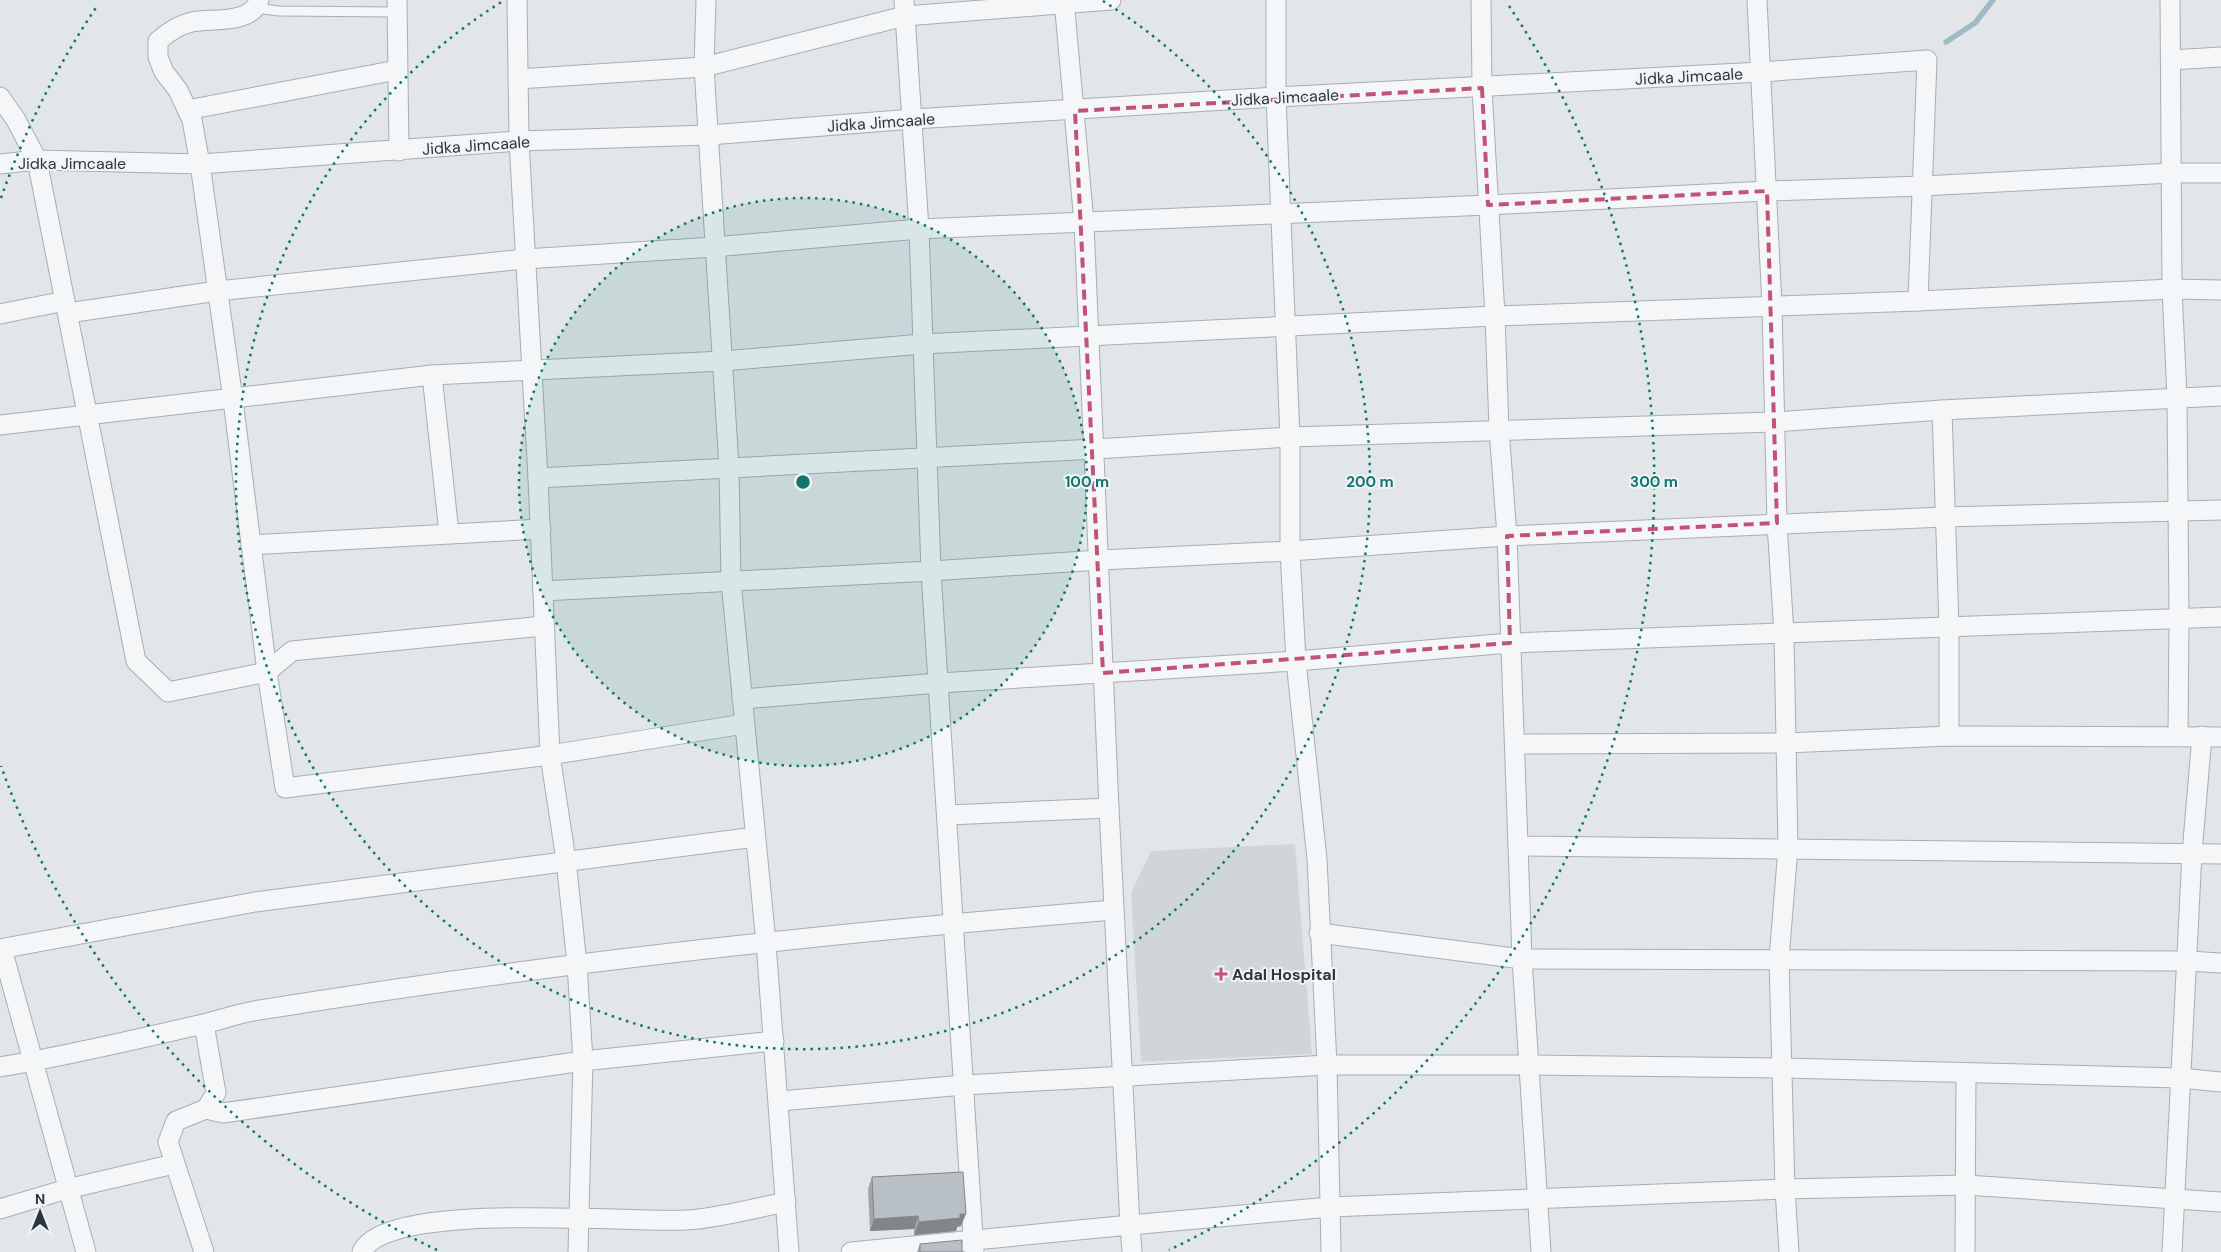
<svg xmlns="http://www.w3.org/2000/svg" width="2221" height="1252" font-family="'DM Sans',sans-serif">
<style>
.built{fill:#d0d5da}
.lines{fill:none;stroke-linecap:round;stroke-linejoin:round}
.stream{stroke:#a0bac5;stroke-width:5.5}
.service-casing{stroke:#a7aeb3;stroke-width:11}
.minor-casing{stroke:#a7aeb3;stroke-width:21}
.service{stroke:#f4f6f7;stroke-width:9}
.minor{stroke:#f4f6f7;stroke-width:19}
.wall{fill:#9fa5a9}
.shaded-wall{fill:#82868a}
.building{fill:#b9c0c5;stroke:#82868a}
.marked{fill:none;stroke:#c1537a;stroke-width:4;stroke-dasharray:10 6;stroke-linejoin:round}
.ring{fill:none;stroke:#0f766e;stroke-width:2.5;stroke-dasharray:2.5 5}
.poi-dot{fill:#c1537a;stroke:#f1f4f6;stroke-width:2}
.labels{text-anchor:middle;stroke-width:4;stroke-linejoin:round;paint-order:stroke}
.street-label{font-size:16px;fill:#2b363f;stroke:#f1f4f6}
.poi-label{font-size:16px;font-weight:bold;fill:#2b363f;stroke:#f1f4f6;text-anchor:start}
.centre{fill:#0f766e;stroke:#f1f4f6;stroke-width:2.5}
.ring-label{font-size:15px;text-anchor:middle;font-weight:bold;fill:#0f766e;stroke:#f1f4f6;stroke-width:4;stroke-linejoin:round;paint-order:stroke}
</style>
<rect width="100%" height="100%" fill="#e2e6e9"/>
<polygon class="built" points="1295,844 1312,1054 1141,1062 1131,893 1151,851"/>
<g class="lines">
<polyline class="stream" points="1946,42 1975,23 1993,0"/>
<defs>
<polyline id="service" points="255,8 279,11 397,12"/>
<g id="minor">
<path d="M259,0C252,25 211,18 192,22C179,25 168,32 158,41V57L164,72L178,90L192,120L200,164L233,400L267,672L285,788L550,755L744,724"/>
<polyline points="397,0 399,151"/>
<polyline points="517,0 519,141 538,478 550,755 566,860 577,964 583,1061 578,1252"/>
<polyline points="706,0 704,67 729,467 731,581 766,943 789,1252"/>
<polyline points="904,0 919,229 931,571 974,1252"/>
<polyline points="1064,0 1084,223 1109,808 1130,1225 1330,1207 1785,1189 1966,1185 2221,1202"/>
<polyline points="1276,0 1276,97 1290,437 1290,551 1296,661 1317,859 1327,1065 1331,1252"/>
<polyline points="1481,0 1482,88 1495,316 1499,429 1507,536 1518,846 2221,854"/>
<polyline points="1757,0 1772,306 1777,523 1784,634 1788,848 1779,959 1785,1189 1789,1252"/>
<polyline points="2170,0 2172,289 2177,397 2179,617 2178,736"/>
<polyline points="2171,60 2221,57"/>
<polyline points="518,79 704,67 905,16 1111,0"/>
<polyline points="0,97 16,120 37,160 136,661 168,692 267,672 292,651 543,626"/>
<polyline points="187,110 397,70"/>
<polyline points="0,164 37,160 200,164 519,141 709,135 913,119 1276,97 1761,72 1927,60 1918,301"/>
<polyline points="68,313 217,291 525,259 714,247 919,229 1488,205 1767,191 1922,186 2172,173 2221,173"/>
<polyline points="0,314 65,301"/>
<polyline points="432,375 449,533"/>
<polyline points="1942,410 1949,627 1949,736"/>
<polyline points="0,425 432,375 723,361 922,344 1495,316 1918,301 2172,289 2221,290"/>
<polyline points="538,478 1095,449 1290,437 1774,422 1942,410 2221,396"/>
<polyline points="251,545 541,529"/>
<polyline points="543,591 931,571 1100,560 1290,551 1507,536 1944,517 2221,510"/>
<polyline points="742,699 939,683 1296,661 1510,643 2221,617"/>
<polyline points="1516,744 1786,743 1949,736 2221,737"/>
<polyline points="947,815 1109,808"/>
<polyline points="1518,846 1522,959 1541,1252"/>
<polyline points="1319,933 1522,959 2188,961 2221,963"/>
<polyline points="0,949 255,902 755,837"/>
<polyline points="2,949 86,1252"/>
<polyline points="204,1024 216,1093 206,1109 176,1121 168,1142 204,1252"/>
<path d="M0,1067C67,1056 133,1040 199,1025C218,1021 236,1014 254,1011C539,964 826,933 1114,910"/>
<polyline points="780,1101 964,1085 1327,1065 1528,1065 1783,1068 2180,1078 2221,1082"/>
<polyline points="206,1109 223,1113 583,1061 774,1041"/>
<polyline points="0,1209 67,1189 174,1164"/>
<path d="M362,1252C384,1200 631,1223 686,1220C716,1219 755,1208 786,1202"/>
<polyline points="851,1252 1130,1225 1132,1252"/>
<polyline points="1965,1252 1966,1073"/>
<polyline points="2172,1252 2192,853 2202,736"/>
</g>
</defs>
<use href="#service" class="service-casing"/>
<use href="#minor" class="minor-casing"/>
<use href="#service" class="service"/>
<use href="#minor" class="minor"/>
</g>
<g class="wall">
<polygon points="872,1177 961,1226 957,1227 956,1231 914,1235 914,1229 870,1231 868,1189"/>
<polygon points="920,1244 962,1252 917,1252"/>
</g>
<g class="shaded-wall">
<polygon points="960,1214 966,1214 961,1226 957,1227 956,1231 914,1235 919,1222"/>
<polygon points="918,1216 914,1229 870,1231 874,1219"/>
</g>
<g class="building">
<polygon points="963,1172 966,1214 960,1214 960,1218 919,1222 918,1216 874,1219 872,1177"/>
<polygon points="962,1240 962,1252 920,1252 920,1244"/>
</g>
<path class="marked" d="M1482,88L1488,205L1767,191L1777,523L1507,536L1510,643L1103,673L1075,111Z"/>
<circle cx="803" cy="482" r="284" fill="#0f766e" fill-opacity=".12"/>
<g class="ring">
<circle cx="803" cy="482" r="284"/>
<path d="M1103 1A567 567 0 1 1 503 1"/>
<path d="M437 1250A851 851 0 0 1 1 766M1 198A851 851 0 0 1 97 6M1509 6A851 851 0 0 1 1169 1250"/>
</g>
<path class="poi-dot" d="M1218.5 966.5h5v5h5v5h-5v5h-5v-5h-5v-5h5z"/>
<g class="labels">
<g class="street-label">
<text transform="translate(1689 76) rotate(-3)" y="6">Jidka Jimcaale</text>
<text transform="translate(1285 97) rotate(-3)" y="6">Jidka Jimcaale</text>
<text transform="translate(881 122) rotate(-4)" y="6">Jidka Jimcaale</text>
<text transform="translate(476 145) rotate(-4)" y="6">Jidka Jimcaale</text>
<text x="72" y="169">Jidka Jimcaale</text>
</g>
<g class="poi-label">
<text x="1232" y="980">Adal Hospital</text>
</g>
</g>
<circle cx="803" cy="482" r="8" class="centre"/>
<g class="ring-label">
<text x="1087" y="487">100 m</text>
<text x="1370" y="487">200 m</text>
<text x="1654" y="487">300 m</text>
</g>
<g transform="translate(40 1212)" stroke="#f1f4f6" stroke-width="4" paint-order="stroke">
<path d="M0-4L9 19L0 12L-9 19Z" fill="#2b363f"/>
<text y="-8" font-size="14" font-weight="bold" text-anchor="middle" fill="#2b363f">N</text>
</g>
</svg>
